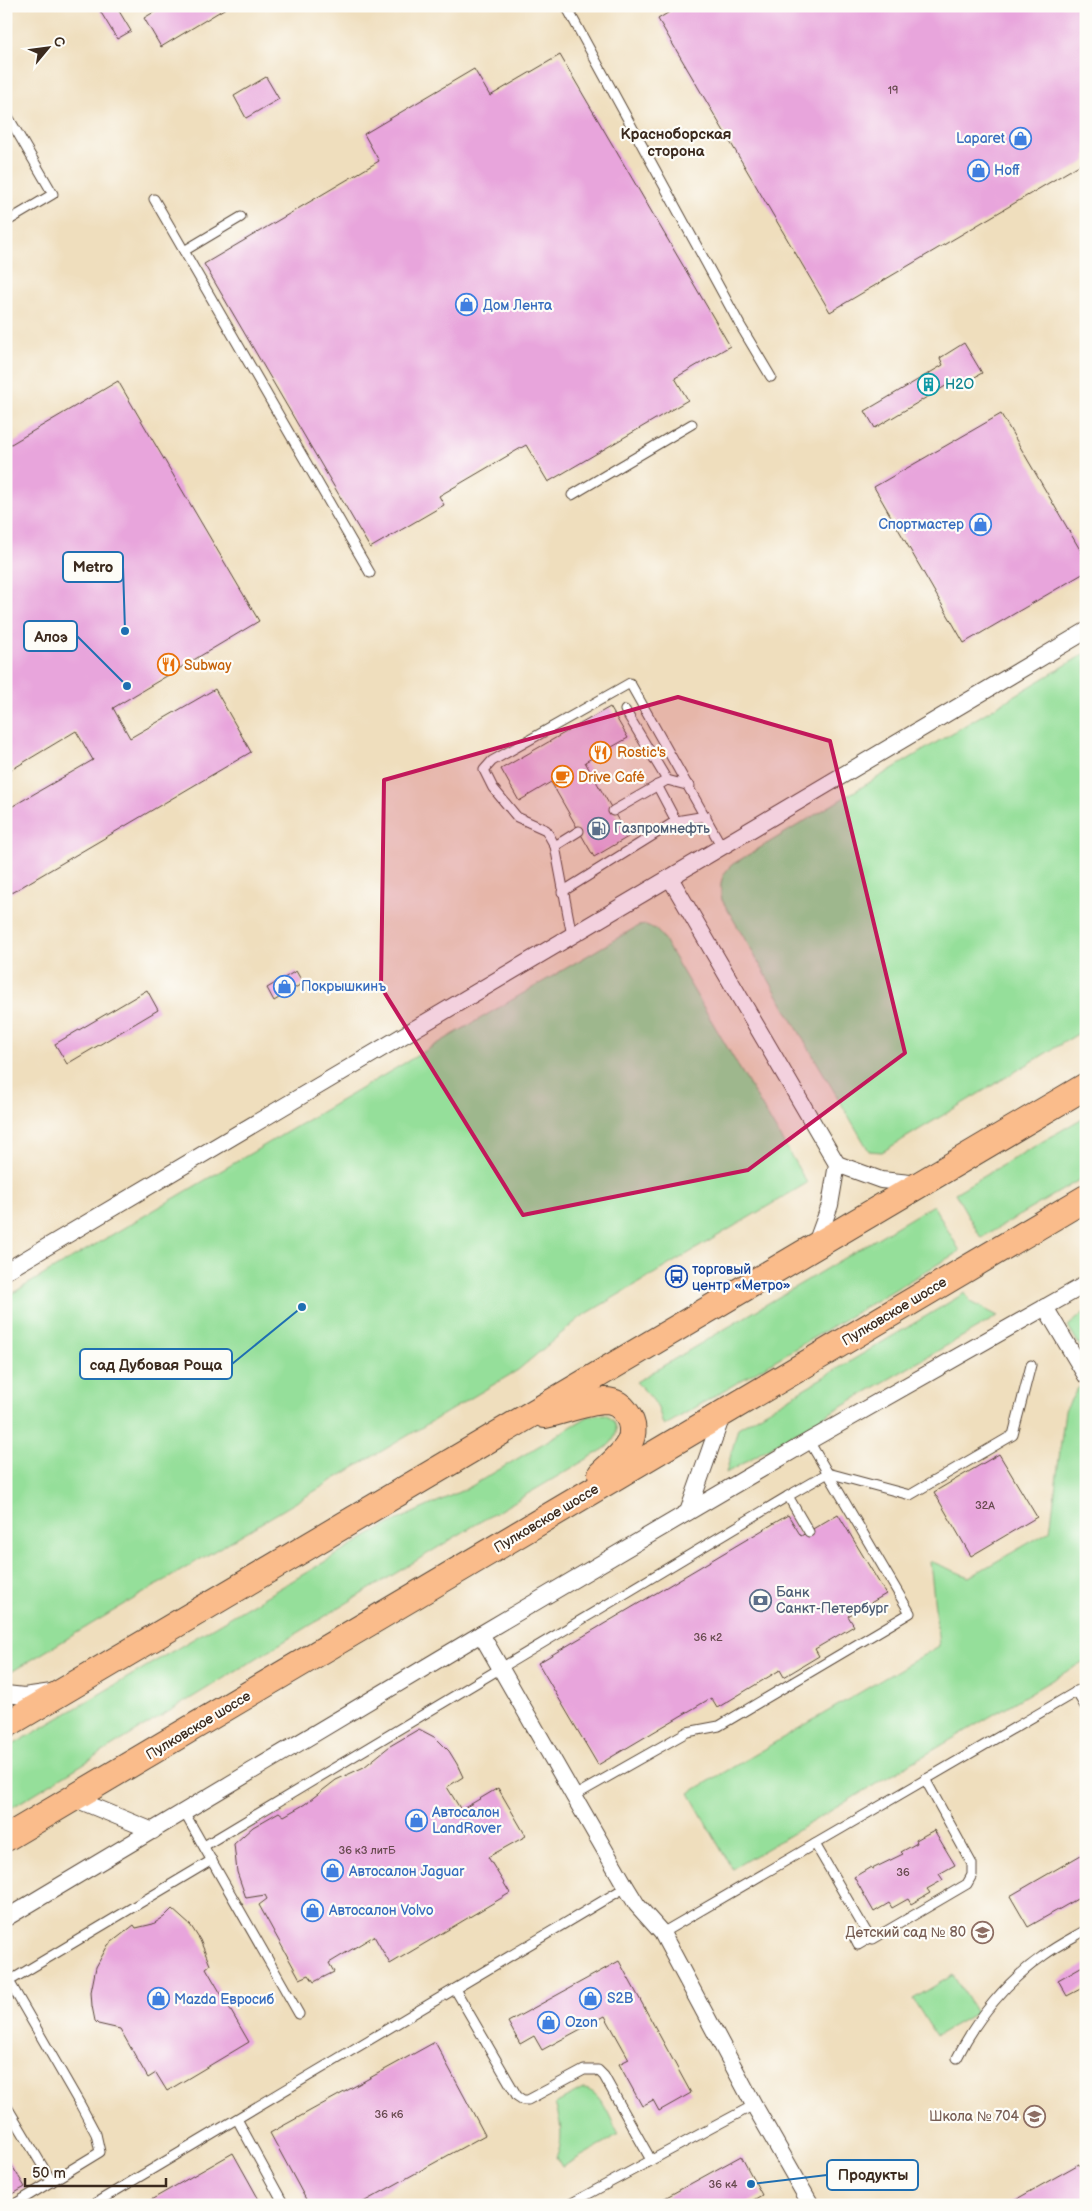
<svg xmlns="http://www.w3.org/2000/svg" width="1092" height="2211" font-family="'Balsamiq Sans',sans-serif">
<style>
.green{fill:#95df9a;stroke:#68845c}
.building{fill:#e8a5dc}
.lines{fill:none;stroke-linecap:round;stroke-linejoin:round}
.lane-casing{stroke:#564536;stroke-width:11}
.street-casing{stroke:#564536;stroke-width:18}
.primary-casing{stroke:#564536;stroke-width:28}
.lane{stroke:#fff;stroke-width:9}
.street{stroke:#fff;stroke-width:16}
.primary{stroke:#fabc8b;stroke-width:26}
.marked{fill:#c2185b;fill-opacity:0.2;stroke:#c2185b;stroke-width:4;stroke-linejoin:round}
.labels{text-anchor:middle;stroke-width:4.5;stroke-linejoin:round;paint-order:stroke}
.number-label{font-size:11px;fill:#66494e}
.shop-label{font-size:14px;fill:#366cbe;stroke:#fdfcf7;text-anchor:start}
.culture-label{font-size:14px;fill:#0d838f;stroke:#fdfcf7;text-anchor:start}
.food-label{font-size:14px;fill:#c56008;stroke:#fdfcf7;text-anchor:start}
.service-label{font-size:14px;fill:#4e5e75;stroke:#fdfcf7;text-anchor:start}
.transit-label{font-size:14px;fill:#164399;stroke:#fdfcf7;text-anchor:start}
.street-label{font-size:14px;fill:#3b2a1e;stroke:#fdfcf7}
.education-label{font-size:14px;fill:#785e54;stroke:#fdfcf7;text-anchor:end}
.neighbourhood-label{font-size:15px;font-weight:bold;fill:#3b2a1e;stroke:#fdfcf7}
.leader{fill:none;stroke:#1f6fb2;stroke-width:2}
.callout-dot{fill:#1f6fb2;stroke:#fdfcf7;stroke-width:2}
.callout{fill:#fdfcf7;stroke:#1f6fb2;stroke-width:2}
.callout-label{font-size:15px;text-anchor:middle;font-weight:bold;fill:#3b2a1e}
</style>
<rect width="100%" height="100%" fill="#fdfcf7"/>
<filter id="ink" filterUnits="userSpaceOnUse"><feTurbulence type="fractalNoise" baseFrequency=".02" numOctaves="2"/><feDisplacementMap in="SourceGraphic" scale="10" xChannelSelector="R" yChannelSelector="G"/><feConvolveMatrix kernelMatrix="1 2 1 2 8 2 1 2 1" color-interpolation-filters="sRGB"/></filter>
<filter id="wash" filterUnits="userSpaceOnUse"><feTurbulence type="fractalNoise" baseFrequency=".0096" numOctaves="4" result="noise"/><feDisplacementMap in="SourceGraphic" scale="20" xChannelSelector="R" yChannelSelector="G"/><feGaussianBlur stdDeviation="1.12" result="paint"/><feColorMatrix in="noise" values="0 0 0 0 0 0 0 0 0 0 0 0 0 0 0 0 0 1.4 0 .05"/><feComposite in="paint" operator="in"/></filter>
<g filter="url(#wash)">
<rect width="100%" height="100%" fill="#efdebd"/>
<g class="green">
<path d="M1086,653V1029L882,1152L869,1151L722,900C719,884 721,874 733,864Z"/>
<polygon points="646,925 655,929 661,935 807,1183 581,1317 518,1370 6,1675 6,1297 638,926"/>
<polygon points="1086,1116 1086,1176 981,1238 955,1193"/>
<path d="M933,1205L960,1251L664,1426C661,1421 661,1416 659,1411C655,1400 645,1391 636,1382Z"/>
<polygon points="965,1293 971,1302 998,1316 726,1473 738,1428"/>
<polygon points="1086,1311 1086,1356 1068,1326"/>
<polygon points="1079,1386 1086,1398 1086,1660 732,1869 689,1793 939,1646 930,1561 969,1577 1050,1531 1065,1410"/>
<path d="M605,1414C622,1424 618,1439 604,1449L478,1523L6,1811V1749L389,1524L470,1487L589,1416Z"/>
<polygon points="953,1975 976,2013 936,2036 913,1999"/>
<path d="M583,2089C601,2089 611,2121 619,2135L562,2167L556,2157C564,2140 561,2121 555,2104Z"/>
</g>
<g id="blocks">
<g class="building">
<polygon points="97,6 116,6 131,31 117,39"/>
<polygon points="164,6 229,6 161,47 144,18"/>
<polygon points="679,6 1086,6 1086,161 830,312 658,19"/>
<polygon points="560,55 730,346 675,378 688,400 548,482 526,445 439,496 444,505 370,548 204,264 379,161 364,134 474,69 490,96"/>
<polygon points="266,77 279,99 246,118 234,96"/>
<polygon points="964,343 982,373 957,387 954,381 875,428 865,411 943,365 940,358"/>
<polygon points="118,381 259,621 113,708 130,738 215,689 251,752 6,896 6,810 93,760 76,731 6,773 6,447"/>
<polygon points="1001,414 1086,560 1086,572 964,643 874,487"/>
<polygon points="610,707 628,738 585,762 628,837 594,857 551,782 519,801 501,769"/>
<polygon points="296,971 303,983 274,1001 267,988"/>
<polygon points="147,990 158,1010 67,1064 55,1044"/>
<polygon points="999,1454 1037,1517 971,1556 934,1492"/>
<polygon points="838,1514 886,1594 848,1616 854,1626 815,1649 819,1656 784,1677 780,1670 717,1708 711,1698 598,1765 538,1663 788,1515 801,1536"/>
<polygon points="419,1729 436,1738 449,1751 457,1764 463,1777 447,1787 461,1810 498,1788 526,1836 488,1857 510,1893 390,1964 374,1936 329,1963 334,1972 314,1982 309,1975 300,1979 259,1905 267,1899 265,1895 246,1898 237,1872 234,1844 253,1827 279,1812 284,1816 305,1804 336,1780 364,1767 390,1746"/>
<polygon points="934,1830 955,1865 939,1874 943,1880 927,1889 930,1893 911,1904 908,1899 892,1908 889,1903 874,1912 854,1877 871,1867 872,1869 903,1854 901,1852 917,1843 916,1840"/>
<polygon points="1086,1852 1086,1894 1028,1927 1010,1896"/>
<polygon points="172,1909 191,1926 200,1940 210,1965 206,1968 249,2042 167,2091 156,2073 148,2078 120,2029 98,2024 95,2021 92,2006 91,1992 96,1967 108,1945 134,1925 136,1928 153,1924 164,1917"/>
<polygon points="619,1961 691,2093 659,2111 653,2100 642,2106 619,2064 629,2059 605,2016 542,2050 534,2036 520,2044 508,2022"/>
<polygon points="1086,1964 1086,1986 1067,1996 1058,1980"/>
<polygon points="435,2042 485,2135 358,2205 309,2205 270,2133"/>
<polygon points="233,2153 262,2205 142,2205"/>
<polygon points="6,2156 25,2187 6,2198"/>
<polygon points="741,2156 762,2195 745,2205 652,2205"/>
<polygon points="1079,2164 1086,2176 1086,2205 1006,2205"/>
</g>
</g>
</g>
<g filter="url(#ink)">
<use href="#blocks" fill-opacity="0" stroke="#564536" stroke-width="1"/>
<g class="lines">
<defs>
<g id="lane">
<polyline points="566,6 740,325 771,377"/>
<polyline points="6,113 53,194 6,222"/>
<polyline points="154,199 370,573"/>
<polyline points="184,251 241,217"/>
<polyline points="572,495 692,424"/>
<polyline points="625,710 667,780"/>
<polyline points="657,785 676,821"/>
<polyline points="613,811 667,780 690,786"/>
<polyline points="555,846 546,830 517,817 493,788 484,770 492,761 630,683 722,847"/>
<polyline points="562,892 676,821 706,816"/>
<polyline points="572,936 555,846 579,831"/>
<polyline points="809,1532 788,1496 828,1473 910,1495 1013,1435 1031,1365"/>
<polyline points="1076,1691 1086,1708"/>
<polyline points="574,1796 687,1732 719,1726 910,1613 809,1441"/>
<polyline points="184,1812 299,2014"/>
<polyline points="815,1844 870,1938 873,1939 967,1884 972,1875 972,1864 925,1779"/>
<polyline points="204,1846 788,1496"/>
<polyline points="662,1933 1086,1686"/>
<polyline points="853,1935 858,1945 870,1938"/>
<polyline points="6,1980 9,1981 81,2106 96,2134 100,2152 13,2205"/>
<polyline points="6,1983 212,1860"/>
<polyline points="455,1989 517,2096 523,2100 528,2100 584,2070 598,2070 604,2076 651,2160"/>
<path d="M957,2058C976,2019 1007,1981 1043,1956C1056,1946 1072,1938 1086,1930"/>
<polyline points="6,2105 52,2182"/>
<polyline points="237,2119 284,2205"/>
<polyline points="92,2205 626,1887"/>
<polyline points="568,2205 754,2105"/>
</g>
<g id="street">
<polyline points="670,878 837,1164 830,1205 815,1246"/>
<polyline points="837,1164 881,1180 920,1184"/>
<polyline points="6,1271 1086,631"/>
<polyline points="1045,1307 1086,1376"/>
<polyline points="688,1512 723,1413"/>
<polyline points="481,1634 626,1887 637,1905 662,1933 754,2105 811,2205"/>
<polyline points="6,1694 24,1696 52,1692"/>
<polyline points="73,1798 153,1831"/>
<polyline points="6,1918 481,1634 809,1441 1086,1284"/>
</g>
<g id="primary">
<path d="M545,1415C564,1411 585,1402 605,1401C615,1401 622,1406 627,1414C644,1440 617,1458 601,1474"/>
<polyline points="6,1725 1086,1086"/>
<polyline points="6,1838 1086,1198"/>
</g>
</defs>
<use href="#lane" class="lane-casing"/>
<use href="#street" class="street-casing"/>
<use href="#primary" class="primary-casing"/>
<use href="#lane" class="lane"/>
<use href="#street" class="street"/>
<use href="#primary" class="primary"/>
</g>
</g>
<path class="marked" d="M678,697L830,741L905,1053L748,1170L523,1215L381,987L384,780Z"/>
<defs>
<symbol id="shop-ring" viewBox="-11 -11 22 22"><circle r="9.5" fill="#fdfcf7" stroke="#3f7fe0" stroke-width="1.5"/><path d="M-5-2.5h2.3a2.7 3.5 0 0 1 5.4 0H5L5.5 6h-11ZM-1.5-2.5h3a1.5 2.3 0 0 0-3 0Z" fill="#3f7fe0"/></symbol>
<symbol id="building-ring" viewBox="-11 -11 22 22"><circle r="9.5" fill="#fdfcf7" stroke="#0f9aa8" stroke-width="1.5"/><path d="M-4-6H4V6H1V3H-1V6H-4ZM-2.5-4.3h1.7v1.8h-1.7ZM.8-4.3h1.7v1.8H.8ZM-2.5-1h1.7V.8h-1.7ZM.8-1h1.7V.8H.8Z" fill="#0f9aa8"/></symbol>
<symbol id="restaurant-ring" viewBox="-11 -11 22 22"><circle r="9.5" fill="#fdfcf7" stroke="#e8710a" stroke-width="1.5"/><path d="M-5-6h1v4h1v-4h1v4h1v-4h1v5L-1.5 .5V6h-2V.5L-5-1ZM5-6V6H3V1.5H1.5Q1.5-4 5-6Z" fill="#e8710a"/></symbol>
<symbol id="cafe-ring" viewBox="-11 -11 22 22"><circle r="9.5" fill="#fdfcf7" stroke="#e8710a" stroke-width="1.5"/><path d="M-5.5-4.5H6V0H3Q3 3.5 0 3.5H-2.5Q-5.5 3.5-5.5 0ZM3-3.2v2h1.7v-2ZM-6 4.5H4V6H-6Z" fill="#e8710a"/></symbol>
<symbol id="fuel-ring" viewBox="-11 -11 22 22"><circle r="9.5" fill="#fdfcf7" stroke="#5c6f8a" stroke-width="1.5"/><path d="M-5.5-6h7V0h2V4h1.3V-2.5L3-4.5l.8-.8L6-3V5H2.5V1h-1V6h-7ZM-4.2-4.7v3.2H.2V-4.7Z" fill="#5c6f8a"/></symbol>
<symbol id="bus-ring" viewBox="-11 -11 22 22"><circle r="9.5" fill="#fdfcf7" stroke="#1a4fb4" stroke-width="1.5"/><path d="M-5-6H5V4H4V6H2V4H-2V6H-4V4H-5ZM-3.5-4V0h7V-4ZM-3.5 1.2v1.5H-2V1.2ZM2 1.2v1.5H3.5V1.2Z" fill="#1a4fb4"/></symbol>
<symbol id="bank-ring" viewBox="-11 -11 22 22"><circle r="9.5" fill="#fdfcf7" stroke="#5c6f8a" stroke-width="1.5"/><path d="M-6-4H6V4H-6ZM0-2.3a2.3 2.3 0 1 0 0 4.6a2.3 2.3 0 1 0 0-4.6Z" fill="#5c6f8a"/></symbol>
<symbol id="school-ring" viewBox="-11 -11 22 22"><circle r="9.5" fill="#fdfcf7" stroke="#8d6e63" stroke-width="1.5"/><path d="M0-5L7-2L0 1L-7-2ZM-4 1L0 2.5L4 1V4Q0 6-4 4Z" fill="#8d6e63"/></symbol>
</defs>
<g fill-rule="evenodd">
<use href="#shop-ring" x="1008" y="126" width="25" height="25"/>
<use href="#shop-ring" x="966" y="158" width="25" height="25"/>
<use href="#shop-ring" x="454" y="292" width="25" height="25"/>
<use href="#building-ring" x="916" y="372" width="25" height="25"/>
<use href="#shop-ring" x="968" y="512" width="25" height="25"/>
<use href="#restaurant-ring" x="156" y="652" width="25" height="25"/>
<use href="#restaurant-ring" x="588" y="740" width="25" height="25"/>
<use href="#cafe-ring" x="550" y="764" width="25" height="25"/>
<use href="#fuel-ring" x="586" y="816" width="25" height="25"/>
<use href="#shop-ring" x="272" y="974" width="25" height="25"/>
<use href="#bus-ring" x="664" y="1264" width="25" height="25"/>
<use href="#bank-ring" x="748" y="1588" width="25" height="25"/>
<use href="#shop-ring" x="404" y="1808" width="25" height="25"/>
<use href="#shop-ring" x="320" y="1858" width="25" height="25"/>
<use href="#shop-ring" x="300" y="1898" width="25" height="25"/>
<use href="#school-ring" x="970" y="1920" width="25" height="25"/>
<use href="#shop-ring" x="578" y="1986" width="25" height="25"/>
<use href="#shop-ring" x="146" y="1986" width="25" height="25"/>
<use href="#shop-ring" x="536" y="2010" width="25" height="25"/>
<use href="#school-ring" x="1022" y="2104" width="25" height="25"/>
</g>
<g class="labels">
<g class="number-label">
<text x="893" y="94">19</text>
<text x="985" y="1509">32А</text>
<text x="708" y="1641">36 к2</text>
<text x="367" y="1854">36 к3 литБ</text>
<text x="903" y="1876">36</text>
<text x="389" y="2118">36 к6</text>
<text x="723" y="2188">36 к4</text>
</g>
<g class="shop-label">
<text x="1005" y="143" text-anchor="end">Laparet</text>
<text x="994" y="175">Hoff</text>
<text x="483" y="310">Дом Лента</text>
<text x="964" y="529" text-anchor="end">Спортмастер</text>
<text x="301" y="991">Покрышкинъ</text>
<text x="432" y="1817">Автосалон<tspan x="432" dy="16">LandRover</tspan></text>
<text x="349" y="1876">Автосалон Jaguar</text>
<text x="329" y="1915">Автосалон Volvo</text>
<text x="607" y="2003">S2B</text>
<text x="174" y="2004">Mazda Евросиб</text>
<text x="565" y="2027">Ozon</text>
</g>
<g class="culture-label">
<text x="945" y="389">H2O</text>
</g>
<g class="food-label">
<text x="184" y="670">Subway</text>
<text x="617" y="757">Rostic's</text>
<text x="578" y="782">Drive Café</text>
</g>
<g class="service-label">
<text x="614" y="833">Газпромнефть</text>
<text x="776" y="1597">Банк<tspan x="776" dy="16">Санкт-Петербург</tspan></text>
</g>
<g class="transit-label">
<text x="692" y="1274">торговый<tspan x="692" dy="16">центр «Метро»</tspan></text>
</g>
<g class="street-label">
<text transform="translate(894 1311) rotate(-31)" y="5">Пулковское шоссе</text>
<text transform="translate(546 1518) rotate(-31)" y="5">Пулковское шоссе</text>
<text transform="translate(198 1725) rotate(-31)" y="5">Пулковское шоссе</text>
</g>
<g class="education-label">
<text x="966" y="1937">Детский сад № 80</text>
<text x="1019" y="2121">Школа № 704</text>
</g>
<g class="neighbourhood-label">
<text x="676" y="139">Красноборская<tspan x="676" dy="17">сторона</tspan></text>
</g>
</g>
<path class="leader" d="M125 631L123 567M127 686L77 636M302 1307L232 1364M751 2184L827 2175"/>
<g class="callout-dot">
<circle cx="125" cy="631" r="5"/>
<circle cx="127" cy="686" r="5"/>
<circle cx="302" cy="1307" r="5"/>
<circle cx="751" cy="2184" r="5"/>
</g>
<g class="callout">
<rect x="63" y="552" width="60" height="30" rx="5"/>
<rect x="24" y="621" width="53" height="30" rx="5"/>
<rect x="80" y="1349" width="152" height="30" rx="5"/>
<rect x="827" y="2160" width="91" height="30" rx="5"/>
</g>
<g class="callout-label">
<text x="93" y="572">Metro</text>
<text x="51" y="642">Алоэ</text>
<text x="156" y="1370">сад Дубовая Роща</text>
<text x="873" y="2180">Продукты</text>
</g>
<rect width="1092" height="2211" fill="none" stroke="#fdfcf7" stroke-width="25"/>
<g transform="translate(48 48) rotate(61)" stroke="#fdfcf7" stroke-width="4" paint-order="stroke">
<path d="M0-4L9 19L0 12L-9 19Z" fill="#3b2a1e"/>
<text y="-8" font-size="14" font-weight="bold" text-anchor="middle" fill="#3b2a1e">С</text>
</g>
<path d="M25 2178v8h141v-8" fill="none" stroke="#3b2a1e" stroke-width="2.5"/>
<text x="32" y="2178" font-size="15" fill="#3b2a1e" stroke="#fdfcf7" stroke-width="4" paint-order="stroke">50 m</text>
</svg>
